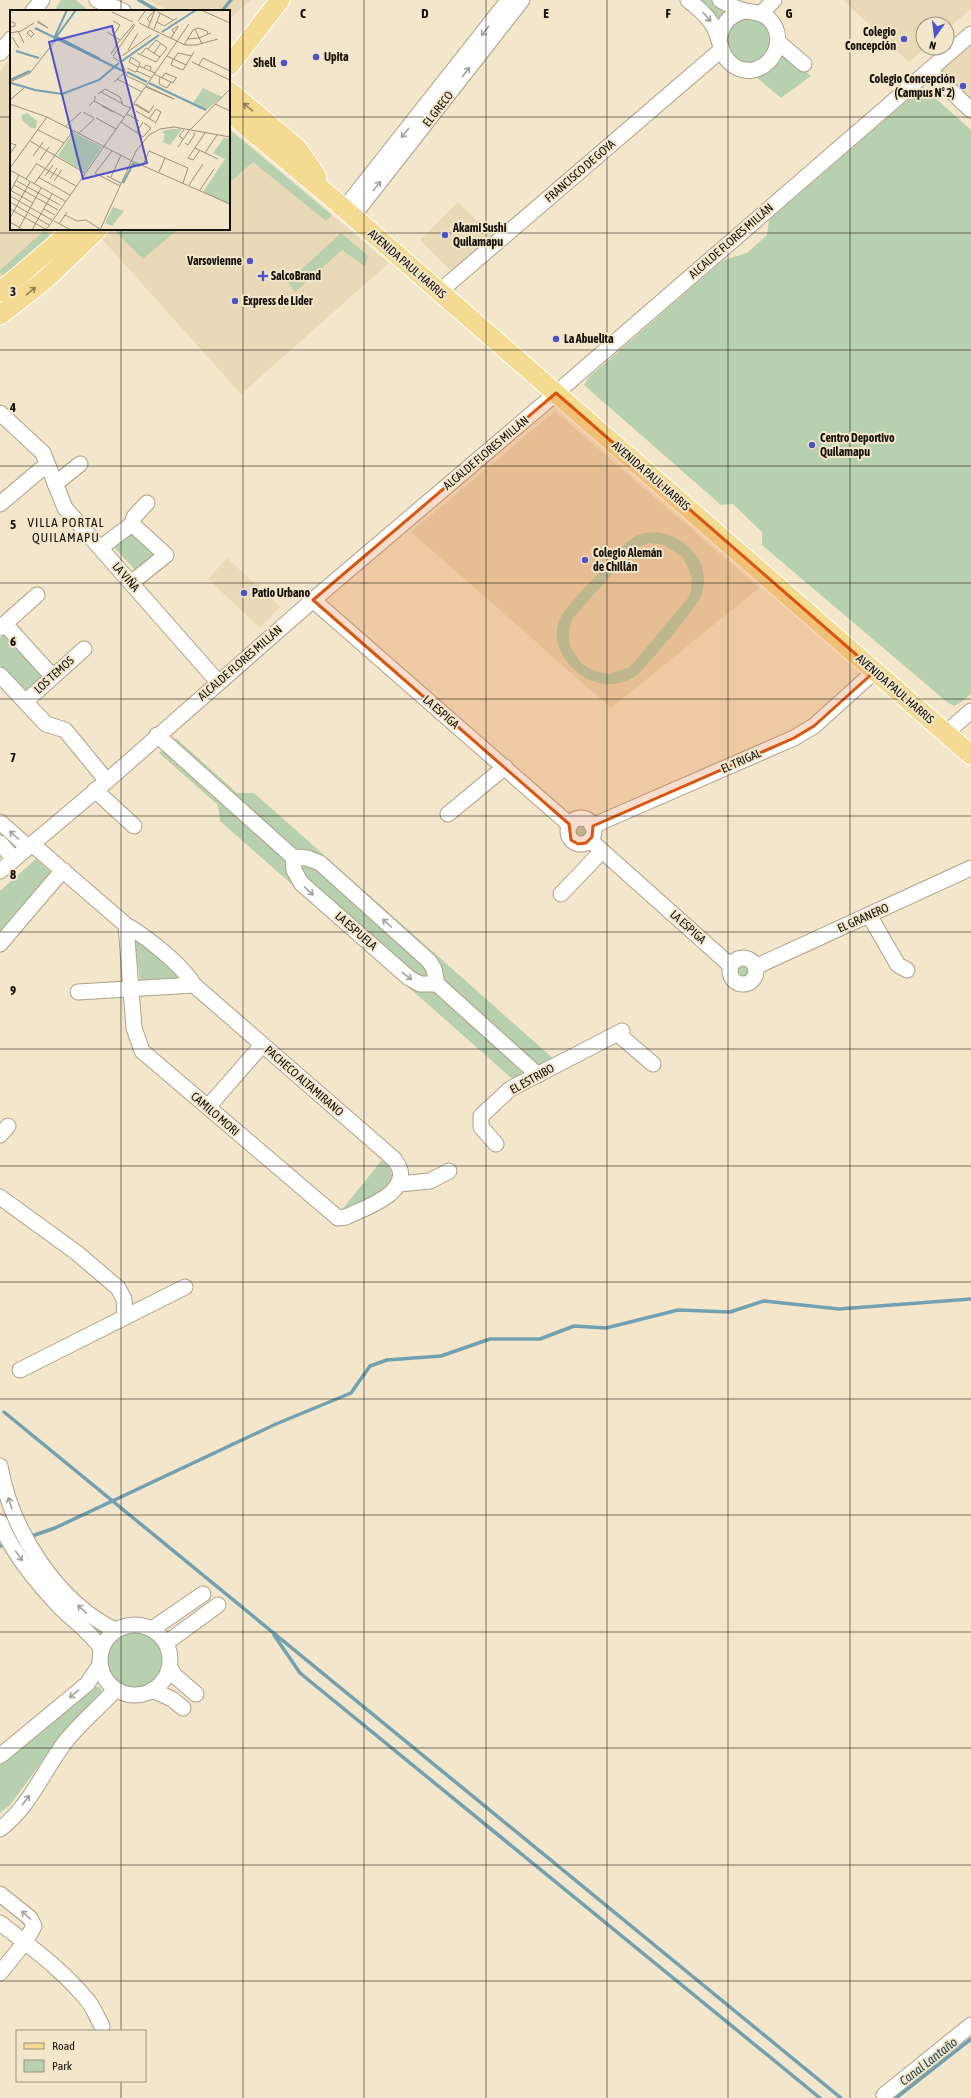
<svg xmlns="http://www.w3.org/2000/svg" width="971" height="2098" font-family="'Asap Condensed',sans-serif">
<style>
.built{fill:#ead9b7}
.green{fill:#b7d0ae;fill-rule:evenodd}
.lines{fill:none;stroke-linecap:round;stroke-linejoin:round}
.stream{stroke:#71a1b0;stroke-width:3.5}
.minor-casing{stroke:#ada187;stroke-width:17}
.major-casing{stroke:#fff;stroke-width:21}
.minor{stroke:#fff;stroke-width:15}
.major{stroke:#f4db91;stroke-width:19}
.oneway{stroke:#a1a09c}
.oneway2{stroke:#908053}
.marked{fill:#dd550c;fill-opacity:0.2;stroke:#dd550c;stroke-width:3;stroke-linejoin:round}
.grid{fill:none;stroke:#151108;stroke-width:1;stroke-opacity:0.55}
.poi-dot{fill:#4c53c8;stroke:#f3e6ca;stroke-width:1.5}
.labels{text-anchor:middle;stroke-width:4;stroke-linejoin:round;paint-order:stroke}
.poi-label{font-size:12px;font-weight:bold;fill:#151108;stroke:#f3e6ca;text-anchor:start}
.street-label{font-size:12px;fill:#151108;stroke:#f3e6ca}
.neighbourhood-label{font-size:13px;letter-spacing:1px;fill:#151108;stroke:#f3e6ca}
.water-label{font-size:13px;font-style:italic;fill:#1a4451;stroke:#f3e6ca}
.inset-river{fill:none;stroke:#71a1b0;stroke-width:2}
.inset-road{fill:none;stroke:#9a917c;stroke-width:1}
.view{fill:#4c53c8;fill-opacity:0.15;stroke:#4c53c8;stroke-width:2}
.inset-edge{fill:none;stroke:#151108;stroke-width:2}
.grid-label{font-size:13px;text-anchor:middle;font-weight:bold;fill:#151108;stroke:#f3e6ca;stroke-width:4;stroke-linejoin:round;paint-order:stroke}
</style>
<rect width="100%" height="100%" fill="#f3e6ca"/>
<g class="built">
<polygon points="147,0 251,0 229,19 229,11 171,11"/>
<polygon points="843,0 971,0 971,9 947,29 947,24 923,24 923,48 925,48 909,62"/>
<polygon points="971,42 971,101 940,70"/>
<polygon points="11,57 11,229 57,229 0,280 0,72"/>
<polygon points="229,129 389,263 241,394 93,229 229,229"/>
<polygon points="458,202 495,239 454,274 420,240"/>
<polygon points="555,411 759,588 611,708 411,532"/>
<polygon points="227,558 280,607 260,628 208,579"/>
</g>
<g class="green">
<polygon points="61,0 76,0 89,11 54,11"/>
<polygon points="690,0 711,0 725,9 737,12 717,33"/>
<polygon points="755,15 772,28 773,50 758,65 736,64 723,47 734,18"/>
<path d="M783,51L811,76L781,98L755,76C769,74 781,66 783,51Z"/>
<polygon points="923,87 971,130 971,694 960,703 954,706 947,702 762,545 762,532 733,504 721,505 584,385 588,378 723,260 747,253 767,235 769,220"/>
<polygon points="229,129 332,215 326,221 253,162 229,183"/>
<polygon points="118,229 178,229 143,259 116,232"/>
<polygon points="44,231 50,236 4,276 0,272 0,270"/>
<polygon points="341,233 368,256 364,266 342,250 295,292 288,282"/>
<polygon points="132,529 160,555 138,573 112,545"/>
<path d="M654,532C685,534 712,562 702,594C699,605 648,665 638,674C629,682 615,685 604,684C574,680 544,644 562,615C572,599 595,578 609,563C615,556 622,544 631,539C637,534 646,533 654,532ZM649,543L664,545L683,557L692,577L691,591L688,598L630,667L609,674L594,671L582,664L570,646L569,633L572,619L635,548Z"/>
<polygon points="7,632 46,675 25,693 0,665 0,638"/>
<polygon points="176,738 237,793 254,793 556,1061 540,1069 442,982 434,960 290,848 171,742"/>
<polygon points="163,750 284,858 290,877 434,990 526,1072 516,1082 220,821 218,805 159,753"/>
<circle cx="581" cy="832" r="9"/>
<polygon points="36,859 54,875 0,937 0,891"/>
<polygon points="303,863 311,864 428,969 428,974 424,979 417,979 300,875 298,869"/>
<polygon points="134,934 185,978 140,980"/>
<circle cx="743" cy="972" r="9"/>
<path d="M382,1160C393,1169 395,1176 387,1189L340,1212Z"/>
<circle cx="134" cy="1659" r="32"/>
<polygon points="91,1686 99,1687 104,1693 66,1729 10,1805 0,1813 0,1762"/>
</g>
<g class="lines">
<g class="stream">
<polyline points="139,0 158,11"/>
<polyline points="222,11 231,0"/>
<polyline points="4,1412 841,2098"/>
<polyline points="32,1536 55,1528 276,1424 351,1393 370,1366 387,1360 441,1356 490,1339 540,1339 574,1326 606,1328 678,1310 730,1312 764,1301 839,1309 971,1299"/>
<polyline points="0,1546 1,1546"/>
<polyline points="274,1635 300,1673 820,2098"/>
<polyline points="896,2098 971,2039"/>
</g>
<defs>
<g id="minor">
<polyline points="97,0 123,11"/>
<path d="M688,0C697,7 706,14 712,24C722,38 718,55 734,66C763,84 794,42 768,18C760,11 751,13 742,10C734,8 727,4 720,0"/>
<polyline points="33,11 42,0"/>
<polyline points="761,14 774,0"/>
<path d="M719,40C722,23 729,16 744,11"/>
<polyline points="778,42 804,64"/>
<polyline points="0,53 11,39"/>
<polyline points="929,70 971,110"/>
<polyline points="344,209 507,2"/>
<polyline points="353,216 522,0"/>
<polyline points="439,292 721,50"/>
<polyline points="0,413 43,453 65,508 218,682"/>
<polyline points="55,484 80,464"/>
<polyline points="0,504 46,465"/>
<polyline points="132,524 134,517 147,503"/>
<polyline points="100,548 132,524 166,555 131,583"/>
<polyline points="313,600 570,825"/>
<polyline points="5,624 53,677"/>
<polyline points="0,628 37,595"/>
<polyline points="0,675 46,724 65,730 107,781"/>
<polyline points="25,702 84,649"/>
<polyline points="946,733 971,711"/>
<polyline points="157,735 293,857 307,858 320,863 429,961 434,969 437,984 538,1075"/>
<polyline points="95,790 134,826"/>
<polyline points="448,814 505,767"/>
<circle cx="581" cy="831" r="13"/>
<polyline points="0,822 28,847"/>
<polyline points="592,826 794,738 814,726 875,671"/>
<polyline points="590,840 731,966"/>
<polyline points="0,843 14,859"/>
<path d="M32,844L126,925L134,1028L142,1051L338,1218L346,1217C364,1208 406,1195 400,1170C399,1166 396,1162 394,1159L194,985C182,965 147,937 126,925"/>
<polyline points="293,857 294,870 301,883 409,978 420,984 437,984"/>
<polyline points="0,871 107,781 313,600 540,407 971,34"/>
<polyline points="561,894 602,851"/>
<polyline points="869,915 898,965 907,970"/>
<polyline points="0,944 63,870"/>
<circle cx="743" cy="971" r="13"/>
<polyline points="755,967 971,868"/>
<polyline points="78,992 194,985"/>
<polyline points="618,1034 653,1064"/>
<polyline points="208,1107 262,1045"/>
<polyline points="0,1135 8,1126"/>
<polyline points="496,1144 481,1127 481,1116 510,1089 622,1031"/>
<polyline points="399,1184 430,1181 449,1171"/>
<polyline points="0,1197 77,1253 118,1288 124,1299 125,1317"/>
<polyline points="20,1370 185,1287"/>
<path d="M0,1466C11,1530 56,1601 115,1630"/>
<path d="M0,1522C12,1553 37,1583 60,1607C74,1621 90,1632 101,1648"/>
<circle cx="135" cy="1660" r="35"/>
<polyline points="152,1629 203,1594"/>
<polyline points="166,1643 218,1605"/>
<polyline points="170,1667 174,1675 196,1694"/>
<polyline points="152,1690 172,1699 183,1708"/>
<polyline points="0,1756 87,1684 100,1665"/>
<path d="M0,1829C30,1807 44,1769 66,1741C81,1722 100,1707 115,1690"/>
<polyline points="0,1894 30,1918 34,1926 25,1942 0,1973"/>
<path d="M0,1923C31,1947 63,1970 88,2001C94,2008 97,2018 102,2026"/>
<polyline points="884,2095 971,2025"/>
</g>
<g id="major">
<polyline points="229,66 280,0"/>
<polyline points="229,91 297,148 317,177"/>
<polyline points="229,112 332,198 971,755"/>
<polyline points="0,292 74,229"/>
<polyline points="0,315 45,280 98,229"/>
</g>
</defs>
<use href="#minor" class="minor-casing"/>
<use href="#major" class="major-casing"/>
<use href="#minor" class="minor"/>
<use href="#major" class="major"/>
</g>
<defs><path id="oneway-shaft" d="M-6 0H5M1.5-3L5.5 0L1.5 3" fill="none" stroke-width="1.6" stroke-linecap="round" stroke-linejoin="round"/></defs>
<g class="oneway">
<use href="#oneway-shaft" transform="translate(707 17) rotate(49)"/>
<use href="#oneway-shaft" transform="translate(485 31) rotate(128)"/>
<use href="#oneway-shaft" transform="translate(466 72) rotate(-52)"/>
<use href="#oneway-shaft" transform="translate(405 133) rotate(128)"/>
<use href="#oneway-shaft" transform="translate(377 186) rotate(-52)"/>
<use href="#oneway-shaft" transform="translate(14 835) rotate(-138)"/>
<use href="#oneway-shaft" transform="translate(309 891) rotate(41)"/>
<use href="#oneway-shaft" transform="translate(387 923) rotate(-138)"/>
<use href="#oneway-shaft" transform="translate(407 976) rotate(38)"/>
<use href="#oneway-shaft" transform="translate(10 1503) rotate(-108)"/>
<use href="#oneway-shaft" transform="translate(19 1556) rotate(55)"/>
<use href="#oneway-shaft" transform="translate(82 1609) rotate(-137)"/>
<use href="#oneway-shaft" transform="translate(74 1694) rotate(141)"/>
<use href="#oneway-shaft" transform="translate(26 1800) rotate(-53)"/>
<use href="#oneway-shaft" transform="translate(26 1915) rotate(-138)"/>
</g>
<g class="oneway2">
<use href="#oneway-shaft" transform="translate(248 107) rotate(-141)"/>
<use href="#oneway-shaft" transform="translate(31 291) rotate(-39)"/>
</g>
<path class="marked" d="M556,393L875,671L814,726L794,738L593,826L592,837L586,843L578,844L571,840L569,824L313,600Z"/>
<path class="grid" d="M121,0V11M243,0V2098M364,0V2098M486,0V2098M607,0V2098M728,0V2098M850,0V2098M0,117H11M229,117H971M121,229V2031M0,233H971M0,350H971M0,466H971M0,583H971M0,699H971M0,816H971M0,932H971M0,1049H971M0,1166H971M0,1282H971M0,1399H971M0,1515H971M0,1632H971M0,1748H971M0,1865H971M0,1981H971M121,2081V2098"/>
<g class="poi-dot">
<circle cx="904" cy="39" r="4"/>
<circle cx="316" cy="57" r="4"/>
<circle cx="284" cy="63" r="4"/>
<circle cx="963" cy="86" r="4"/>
<circle cx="445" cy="235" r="4"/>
<circle cx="250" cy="261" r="4"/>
<path d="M261 270h4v4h4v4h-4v4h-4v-4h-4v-4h4z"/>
<circle cx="235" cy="301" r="4"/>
<circle cx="556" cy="339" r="4"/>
<circle cx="812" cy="445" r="4"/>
<circle cx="585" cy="560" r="4"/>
<circle cx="244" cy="593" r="4"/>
</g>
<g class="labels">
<g class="poi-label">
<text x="896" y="36" text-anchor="end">Colegio<tspan x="896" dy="14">Concepción</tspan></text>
<text x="324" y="61">Upita</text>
<text x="276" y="67" text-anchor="end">Shell</text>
<text x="955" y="83" text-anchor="end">Colegio Concepción<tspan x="955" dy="14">(Campus N° 2)</tspan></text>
<text x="453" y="232">Akami Sushi<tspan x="453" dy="14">Quilamapu</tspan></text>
<text x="242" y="265" text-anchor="end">Varsovienne</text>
<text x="271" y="280">SalcoBrand</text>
<text x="243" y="305">Express de Lider</text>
<text x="564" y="343">La Abuelita</text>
<text x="820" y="442">Centro Deportivo<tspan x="820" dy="14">Quilamapu</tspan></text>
<text x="593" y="557">Colegio Alemán<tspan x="593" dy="14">de Chillán</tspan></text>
<text x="252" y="597">Patio Urbano</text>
</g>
<g class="street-label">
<text transform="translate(438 109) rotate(-52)" y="4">EL GRECO</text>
<text transform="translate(580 171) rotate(-41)" y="4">FRANCISCO DE GOYA</text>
<text transform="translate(731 241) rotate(-41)" y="4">ALCALDE FLORES MILLÁN</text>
<text transform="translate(407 264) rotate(41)" y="4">AVENIDA PAUL HARRIS</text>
<text transform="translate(486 453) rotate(-40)" y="4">ALCALDE FLORES MILLÁN</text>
<text transform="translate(651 476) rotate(41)" y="4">AVENIDA PAUL HARRIS</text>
<text transform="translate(126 577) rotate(49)" y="4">LA VIÑA</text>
<text transform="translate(240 663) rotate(-41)" y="4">ALCALDE FLORES MILLÁN</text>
<text transform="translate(54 675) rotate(-42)" y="4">LOS TEMOS</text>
<text transform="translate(895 689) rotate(41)" y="4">AVENIDA PAUL HARRIS</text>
<text transform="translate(441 712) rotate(41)" y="4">LA ESPIGA</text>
<text transform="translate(741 761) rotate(-24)" y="4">EL TRIGAL</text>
<text transform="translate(863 918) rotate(-24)" y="4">EL GRANERO</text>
<text transform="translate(688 927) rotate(42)" y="4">LA ESPIGA</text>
<text transform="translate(356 931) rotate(41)" y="4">LA ESPUELA</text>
<text transform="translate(532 1079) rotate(-29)" y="4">EL ESTRIBO</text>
<text transform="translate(304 1081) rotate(41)" y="4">PACHECO ALTAMIRANO</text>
<text transform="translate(215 1114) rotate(41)" y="4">CAMILO MORI</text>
</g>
<g class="neighbourhood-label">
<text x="66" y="527">VILLA PORTAL<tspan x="66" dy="15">QUILAMAPU</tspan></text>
</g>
<g class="water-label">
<text transform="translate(928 2061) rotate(-38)" y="5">Canal Lantaño</text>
</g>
</g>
<g transform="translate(10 10)">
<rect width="220" height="220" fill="#f3e6ca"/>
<path d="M193,78L212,87L196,100L183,93ZM17,103L27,111L26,118H21L12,110V105ZM163,119H172L160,135L153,132L155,124L152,121ZM63,122L92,137L75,162L48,146ZM214,128L220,129V195L193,182L215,149L203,143ZM103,197L114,201L102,216L95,213Z" fill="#b7d0ae"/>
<path class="inset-river" d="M57,0L45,26L90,49M25,18L113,61M152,22L186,0M44,30L66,0M6,41L29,48M112,51L149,25M117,62L137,72M0,70L20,61M1,73L25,80L52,84L89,70L109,53M139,73L196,100M113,173L123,154L130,156"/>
<path class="inset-road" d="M191,0L220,13M102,2L123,12M148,2L163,10M0,11L5,13V16L0,17M103,11L110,15L103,26M128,11L136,0M27,12L38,18L28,11M140,12L137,9L144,1M147,12L154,16L167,8M129,13L175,35H186L208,29M138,18L145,0M144,19L150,4M185,19L192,34M20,20L24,24L21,27L17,23ZM8,21L14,33M97,22L110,30M0,23L11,21L24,13M2,27L9,38M161,28L168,17V16L162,20L164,23M177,29L189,28L201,23M174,35L183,20L188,18L197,21L198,24M118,40L128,23M127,43L146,52L157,38L146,30L138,39M144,43L151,33M101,44L107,34L124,14M131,44L136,38L150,47M103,46L125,15M112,46L141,25M157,46L176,55M103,47L112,53L117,66L136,75M163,49L161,55L173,60L184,42M164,49L168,43L182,46M182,52L220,70M189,55L193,48L220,61M129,56L145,63M117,58L125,62H126L129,56L130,53L121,47L119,52L128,57M134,58L136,55L141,57L140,61M127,61L142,68M144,64L163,73L166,68M150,67L149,74L157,78L161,72M152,68L155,63L167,68M107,69L132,82M0,72L20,63L45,31M104,72L113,64M136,77L164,89L136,76M91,82L113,94M88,84L95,79L110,87L113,95L121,98M0,90L14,78M84,91L114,107M0,94L37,107L122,151M124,94L139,103L144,95M126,94L139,102M205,94L220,101M79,96L85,90V86M92,96L103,102M126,101L145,112M73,102L84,108M117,104L129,111M86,108L106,119M139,109L146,99L151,102L145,114M111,112L133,127L141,118L134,113M56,116L71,102M28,120L54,133M174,120L169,126L174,129M180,120L220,79M69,123L84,109M126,123L133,112M20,131L75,163M0,133L6,135L0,144M175,133L178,135L185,124L183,123M168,137L180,119M185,138L208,149M190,140L183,150L178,148L195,123M102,141L85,163L110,176M195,143L207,125M23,146L33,132M30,150L39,137M122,151L220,194M27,154L66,176M133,155L139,141L178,158L173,173M0,158L37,107M0,160L55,191M149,162L155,148M35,166L43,155M97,166L111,173M28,167L60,185M101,167L111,145M16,169L27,153M40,169L47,158M7,171L50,195M44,171L52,160M24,174L63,121M4,175L48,200M179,175L193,154M0,180L23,193M190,180L204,159M0,182L9,165M0,186L42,210M0,192L39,215M0,199L37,220M34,199L45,205M55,205L67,211L76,210L90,219M0,208L20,172M44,211L61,220M0,212L14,220M49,214L57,202M8,220L31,178M22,220L42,184M36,220L179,14M90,220L126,141L139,125L150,119L164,117L220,127"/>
<path class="view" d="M102,16L137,153L73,169L39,32Z"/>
<rect width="220" height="220" class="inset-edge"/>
</g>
<g class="grid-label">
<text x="303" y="18">C</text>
<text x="425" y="18">D</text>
<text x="546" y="18">E</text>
<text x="668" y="18">F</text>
<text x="789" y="18">G</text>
<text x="13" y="296">3</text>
<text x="13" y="412">4</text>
<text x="13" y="529">5</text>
<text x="13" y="646">6</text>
<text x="13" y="762">7</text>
<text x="13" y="879">8</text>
<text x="13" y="995">9</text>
</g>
<rect x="16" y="2030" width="130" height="52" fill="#f3e6ca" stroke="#9a917c"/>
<rect x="24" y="2043" width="20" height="6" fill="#f4db91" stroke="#9a917c"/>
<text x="52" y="2050" font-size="12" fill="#151108">Road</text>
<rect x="24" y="2060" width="20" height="12" fill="#b7d0ae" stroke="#9a917c"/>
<text x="52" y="2070" font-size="12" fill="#151108">Park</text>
<g transform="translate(935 36) rotate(194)"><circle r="19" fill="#f3e6ca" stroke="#9a917c"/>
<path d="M0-3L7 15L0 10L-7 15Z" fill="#4c53c8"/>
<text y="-6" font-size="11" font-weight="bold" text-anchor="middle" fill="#151108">N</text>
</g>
</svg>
